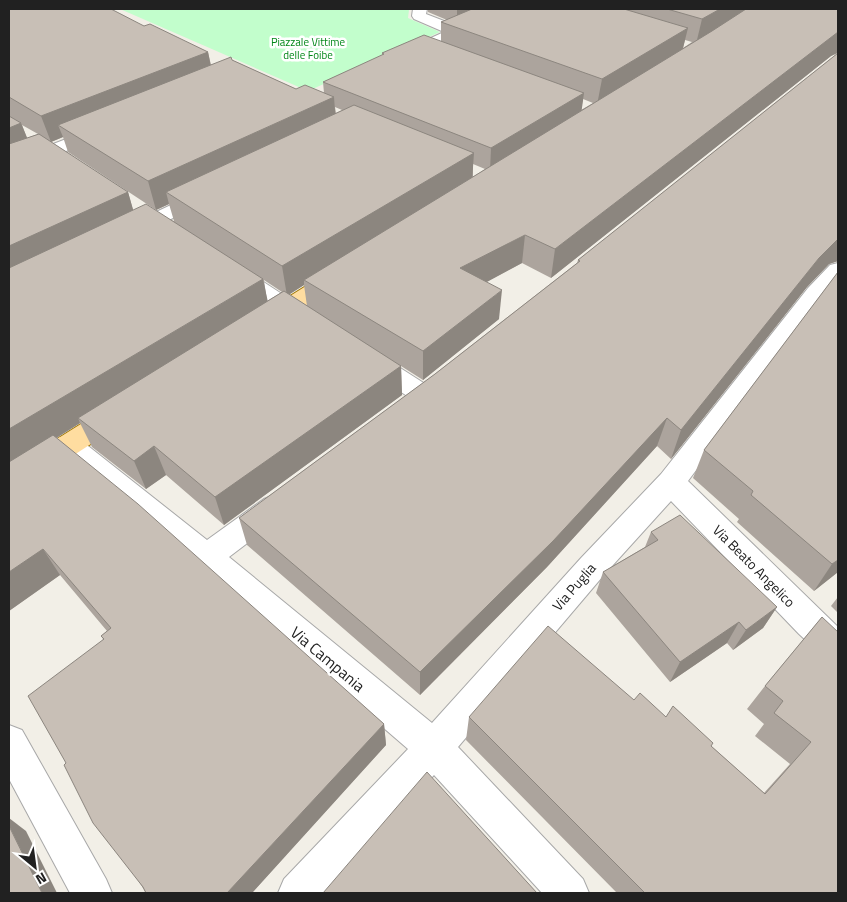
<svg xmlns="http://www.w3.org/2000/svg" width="847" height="902" font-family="'Titillium Web',sans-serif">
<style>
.park{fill:#c2fecc}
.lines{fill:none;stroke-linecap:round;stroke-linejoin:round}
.minor-casing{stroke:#a8a8a8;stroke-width:2}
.major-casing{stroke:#9f7600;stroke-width:2}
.minor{fill:#fff;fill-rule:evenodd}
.major{fill:#ffdda0;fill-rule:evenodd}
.wall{fill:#aca49d;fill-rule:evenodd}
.shaded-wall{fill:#8c867f}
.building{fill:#c8bfb6;stroke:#8c867f}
.labels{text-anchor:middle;stroke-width:5;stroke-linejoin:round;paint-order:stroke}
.far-park-label{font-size:11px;fill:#028718;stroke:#fff}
.street-label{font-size:14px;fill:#212121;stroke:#fff}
.near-street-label{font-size:16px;fill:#212121;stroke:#fff}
</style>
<rect width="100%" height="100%" fill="#f2efe7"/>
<polygon class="park" points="120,9 405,9 409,10 408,18 440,32 308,91"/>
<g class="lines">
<defs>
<g id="minor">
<polygon points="413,9 427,9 426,14 457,26 495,9 513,9 511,12 408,59 398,59 395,56 398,53 444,32 414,19 412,16"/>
<polygon points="100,126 106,127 109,131 106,135 9,174 9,161"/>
<polygon points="205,189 212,191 215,195 212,199 136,236 129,238 122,236 119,232 122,228"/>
<polygon points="838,263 838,283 824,298 688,481 838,627 838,663 826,659 799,634 671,501 603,576 458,747 583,879 589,893 542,893 434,775 325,893 278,893 284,879 408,749 196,566 58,452 54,445 58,438 68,435 78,438 207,540 264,499 274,495 284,499 289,507 284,515 229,557 432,723 581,558 661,474 808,288 830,265"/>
<polygon points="234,266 242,268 311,313 315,318 311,323 303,326 295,323 226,278 223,273 226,268"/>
<polygon points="371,353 380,355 433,389 437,395 433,401 424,404 415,401 362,367 359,361 362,355"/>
<polygon points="9,725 22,730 106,879 112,893 70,893 9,779"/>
</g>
<g id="major">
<polygon points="338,269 346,271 349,276 346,281 274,326 266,329 258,326 254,321 258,316 330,271"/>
<polygon points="117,404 126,407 130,414 126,421 19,491 9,494 9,469 108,407"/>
</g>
</defs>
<use href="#minor" class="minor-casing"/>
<use href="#major" class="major-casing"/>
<use href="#minor" class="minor"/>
<use href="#major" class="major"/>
</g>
<g class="wall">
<path d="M9,9L144,26L208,52L211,65L232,60L296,89L324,93L323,82L382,56V53L441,41V22L447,20L428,12V9H838V262V261L829,264L807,287L671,459L657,446L547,567L420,695L247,545L239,518L435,374L577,263L578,260L838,53L831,56L551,278L522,263L486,282L499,319L423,380L401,366L402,395L224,525L166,475L146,489L92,447L80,423L57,438L384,724L386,745L252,893H146L66,763L103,639L101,636L107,631L60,575L9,611ZM685,40L692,42L683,48ZM583,99L593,103L581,110ZM335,107L342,110L336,113ZM22,125L38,134L27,138ZM63,137L68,152L156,210L169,204L174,221L133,210L128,192L51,142ZM473,164L485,169L473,177ZM264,280L282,292L267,301ZM304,285L307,306L289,294Z"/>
<polygon points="838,272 838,572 814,591 737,522 739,519 693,478 704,450"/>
<polygon points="651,532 777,607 763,628 733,650 727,643 670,682 596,593 603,572 645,547"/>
<polygon points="838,597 838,613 831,606"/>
<polygon points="822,617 838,893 617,893 466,740 469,717 634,700 666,717 711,746 764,793 790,764 755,736 764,724 747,709 765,686"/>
</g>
<g class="shaded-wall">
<polygon points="457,9 491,9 457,24"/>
<polygon points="720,9 753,9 696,44 702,19"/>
<polygon points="688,28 682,52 597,105 602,79"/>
<polygon points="838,32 838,51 837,53 831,56 551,278 555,249"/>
<polygon points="208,52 213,77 58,125 63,137 51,142 41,116"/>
<polygon points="584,93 581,115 490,171 491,148"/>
<polygon points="334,97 336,124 166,192 169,204 156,210 148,181"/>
<polygon points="21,123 32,150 9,159 9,128"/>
<polygon points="474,153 472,181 304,280 304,285 287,296 282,266"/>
<polygon points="128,192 136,220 9,280 9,246"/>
<polygon points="525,235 522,263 459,297 460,268"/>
<polygon points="838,239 838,261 829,264 807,287 671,459 681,430 819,258"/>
<polygon points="263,279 269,307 78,418 80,423 9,467 9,429"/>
<polygon points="502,290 499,319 423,380 423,351"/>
<polygon points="401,366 402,395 224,525 215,497"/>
<polygon points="667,418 657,446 547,567 420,695 420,672"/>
<polygon points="154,446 166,475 146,489 134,461"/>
<polygon points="43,549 60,575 9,611 9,572"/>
<polygon points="838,560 838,572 814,591 832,564"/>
<polygon points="777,607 763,628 733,650 746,630"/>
<polygon points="739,622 727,643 670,682 680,662"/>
<polygon points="384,724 386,745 252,893 227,893"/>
<polygon points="9,818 26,831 57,893 42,893 9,826"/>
</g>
<g class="building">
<polygon points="9,9 111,9 144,26 150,24 208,52 41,116 9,97"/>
<polygon points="472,9 624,9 688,28 602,79 441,22"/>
<polygon points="667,9 720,9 702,19"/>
<polygon points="746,9 838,9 838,32 555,249 525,235 460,268 502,290 423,351 304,280 712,31"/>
<polygon points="424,35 584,93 491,148 323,82 384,54 382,53"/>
<polygon points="838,53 838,239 819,258 681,430 667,418 553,541 420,672 239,518 435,374 580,261 578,260"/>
<polygon points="231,57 232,60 296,89 305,85 334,97 148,181 58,125"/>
<polygon points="354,105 474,153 282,266 166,192"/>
<polygon points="9,116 21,123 9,128"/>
<polygon points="39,134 128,192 9,246 9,144"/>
<polygon points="146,204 263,279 9,429 9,268"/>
<polygon points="838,272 838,560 832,564 751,495 753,491 704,450"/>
<polygon points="284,291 401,366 215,497 154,446 134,461 78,418"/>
<polygon points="53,435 138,504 384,724 227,893 146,893 143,887 93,823 64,765 66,763 28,696 104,639 101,636 111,628 43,549 9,572 9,462"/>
<polygon points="680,515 777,607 746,630 739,622 680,662 603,572 658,540 651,532"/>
<polygon points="822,617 838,632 838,893 645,893 469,717 548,626 634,700 640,693 666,717 673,706 713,743 711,746 765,794 811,742 774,713 783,701 765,686"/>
<polygon points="427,772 537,893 323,893"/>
<polygon points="9,826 42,893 9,893"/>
</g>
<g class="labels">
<g class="far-park-label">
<text x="308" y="46">Piazzale Vittime<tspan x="308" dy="13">delle Foibe</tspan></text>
</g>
<g class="street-label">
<text transform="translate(754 566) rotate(45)" y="5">Via Beato Angelico</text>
<text transform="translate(574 587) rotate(-49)" y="5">Via Puglia</text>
</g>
<g class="near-street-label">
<text transform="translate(328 659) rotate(40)" y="6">Via Campania</text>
</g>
</g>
<rect width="847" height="902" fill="none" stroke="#212121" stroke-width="20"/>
<g transform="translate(35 867) rotate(151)" stroke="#ffffff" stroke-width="4" paint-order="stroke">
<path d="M0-4L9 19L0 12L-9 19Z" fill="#212121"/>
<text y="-8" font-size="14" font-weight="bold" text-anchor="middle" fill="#212121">N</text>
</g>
</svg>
